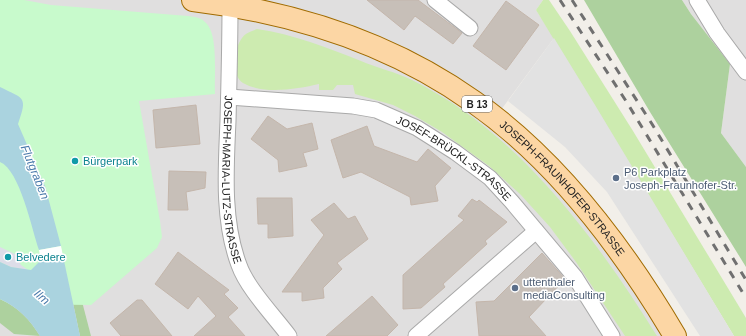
<svg xmlns="http://www.w3.org/2000/svg" width="746" height="336" font-family="Arial,sans-serif">
<style>
.residential{fill:#e0dfdf}
.grass{fill:#cdebb0}
.forest{fill:#add19e}
.park{fill:#c8facc}
.parking{fill:#e2e2e2}
.plaza{fill:#dddde8}
.water{fill:#aad3df}
.pier{fill:#fff}
.building{fill:#c7bfb8;stroke:#c4b6ab}
.lines{fill:none;stroke-linecap:round;stroke-linejoin:round}
.street-casing{stroke:#a9a9a9;stroke-width:17}
.primary-casing{stroke:#a06b00;stroke-width:24}
.street{stroke:#fff;stroke-width:15}
.primary{stroke:#fcd6a4;stroke-width:22}
.rail{stroke:#707070;stroke-width:3;stroke-dasharray:8 8;stroke-linecap:butt}
.culture-dot{fill:#0f9aa8;stroke:#fff;stroke-width:1.5}
.service-dot{fill:#5c6f8a;stroke:#fff;stroke-width:1.5}
.labels{text-anchor:middle;stroke-width:3;stroke-linejoin:round;paint-order:stroke}
.shield{fill:#fff;stroke:#646464;stroke-width:1}
.shield-label{font-size:10px;font-weight:bold;fill:#222}
.street-label{font-size:11px;fill:#222;stroke:#fff}
.culture-label{font-size:11px;fill:#0d838f;stroke:#fff;text-anchor:start}
.service-label{font-size:11px;fill:#4e5e75;stroke:#fff;text-anchor:start}
.water-label{font-size:12px;font-style:italic;fill:#4a7aab;stroke:#fff}
</style>
<rect width="100%" height="100%" fill="#f2efe9"/>
<g class="residential">
<polygon points="0,0 543,0 536,10 554,38 495,118 523,142 675,336 0,336"/>
<polygon points="682,0 746,0 746,167 721,133 730,64 691,14"/>
</g>
<g class="grass">
<polygon points="543,0 549,0 570,31 633,131 746,318 746,336 734,336 536,10"/>
<path d="M257,29C293,34 328,48 361,61C377,68 396,72 412,80C519,133 595,237 657,336H625L576,262L550,227L520,194L489,166L442,132L415,116L393,105L355,94L353,85H337L333,90H319V84C297,89 264,95 243,83C231,76 234,48 242,38C245,33 252,31 257,29Z"/>
</g>
<g class="forest">
<polygon points="584,0 682,0 691,14 730,64 721,133 746,167 746,267 650,112"/>
<polygon points="63,256 73,267 91,336 80,336"/>
<path d="M0,299C18,307 30,320 40,336L14,334L0,323Z"/>
</g>
<path class="park" d="M0,0H24L51,5L188,16C194,17 200,17 205,22C219,33 214,77 215,94L139,101L160,221L162,237L157,248L91,305L10,304L0,299Z"/>
<polygon class="parking" points="554,38 595,105 734,336 700,336 607,192 565,147 508,101"/>
<polygon class="plaza" points="0,247 15,254 21,265 28,270 11,267 0,262"/>
<g class="water">
<path d="M0,87C24,99 28,96 18,124L45,186L61,246L39,250C32,230 20,170 0,162Z"/>
<path d="M63,256L80,336H40C30,320 18,307 0,299V262L11,267L31,270L40,261Z"/>
</g>
<polygon class="pier" points="61,246 63,256 41,261 39,250"/>
<g class="building">
<polygon points="367,0 418,0 462,33 453,44 415,16 404,30"/>
<polygon points="506,1 539,25 506,70 473,46"/>
<polygon points="196,105 200,144 156,148 153,110"/>
<polygon points="268,116 287,129 312,123 318,149 303,153 307,166 279,172 278,160 251,139"/>
<polygon points="367,126 374,146 417,162 428,149 451,168 435,186 438,201 411,205 410,197 361,172 343,178 331,140"/>
<polygon points="169,171 206,172 205,188 186,192 188,210 168,210"/>
<polygon points="257,198 292,198 293,236 268,238 268,224 258,224"/>
<polygon points="472,199 477,202 479,200 507,222 485,241 487,244 443,284 445,287 421,308 403,309 403,275 464,220 458,216"/>
<polygon points="334,203 348,219 355,216 368,239 337,263 342,269 323,288 324,298 302,301 302,292 282,292 324,235 311,220"/>
<polygon points="178,252 229,290 224,294 238,308 228,317 245,336 194,336 216,316 198,296 188,309 155,284"/>
<polygon points="542,253 565,279 529,317 546,336 479,336 476,302 494,301"/>
<polygon points="372,296 398,325 387,336 326,336"/>
<polygon points="137,300 142,300 172,336 121,336 110,323"/>
</g>
<g class="lines">
<defs>
<g id="street">
<polyline points="435,0 470,28"/>
<polyline points="697,0 717,33 746,72"/>
<path id="s1" d="M230,6C230,44 229,82 228,121C226,168 222,220 239,265C247,288 274,316 289,336"/>
<path id="s2" d="M229,97L353,106L376,110L417,128L455,152L490,178L512,202L575,277L612,336"/>
<polyline points="416,336 536,231"/>
</g>
<g id="primary">
<path id="s3" d="M193,0C292,12 391,43 474,102C558,161 623,248 675,336"/>
</g>
</defs>
<use href="#street" class="street-casing"/>
<use href="#primary" class="primary-casing"/>
<use href="#street" class="street"/>
<use href="#primary" class="primary"/>
<g class="rail">
<polyline points="560,0 626,101 746,298"/>
<polyline points="572,0 652,124 746,280"/>
</g>
</g>
<g class="culture-dot">
<circle cx="75" cy="161" r="4"/>
<circle cx="8" cy="257" r="4"/>
</g>
<g class="service-dot">
<circle cx="616" cy="178" r="4"/>
<circle cx="515" cy="288" r="4"/>
</g>
<g class="labels">
<rect class="shield" x="462" y="96" width="30" height="16" rx="3"/>
<g class="shield-label">
<text x="477" y="108">B 13</text>
</g>
<g class="street-label">
<text dy="4" stroke="none"><textPath href="#s2" startOffset="240">JOSEF-BRÜCKL-STRASSE</textPath></text>
<text dy="4" stroke="none"><textPath href="#s1" startOffset="174">JOSEPH-MARIA-LUTZ-STRASSE</textPath></text>
<text dy="4" stroke="none"><textPath href="#s3" startOffset="426">JOSEPH-FRAUNHOFER-STRASSE</textPath></text>
</g>
<g class="culture-label">
<text x="83" y="165">Bürgerpark</text>
<text x="16" y="261">Belvedere</text>
</g>
<g class="service-label">
<text x="624" y="176">P6 Parkplatz<tspan x="624" dy="13">Joseph-Fraunhofer-Str.</tspan></text>
<text x="523" y="286">uttenthaler<tspan x="523" dy="13">mediaConsulting</tspan></text>
</g>
<g class="water-label">
<text transform="translate(35 172) rotate(68)" y="4">Flutgraben</text>
<text transform="translate(42 297) rotate(41)" y="4">Ilm</text>
</g>
</g>
</svg>
